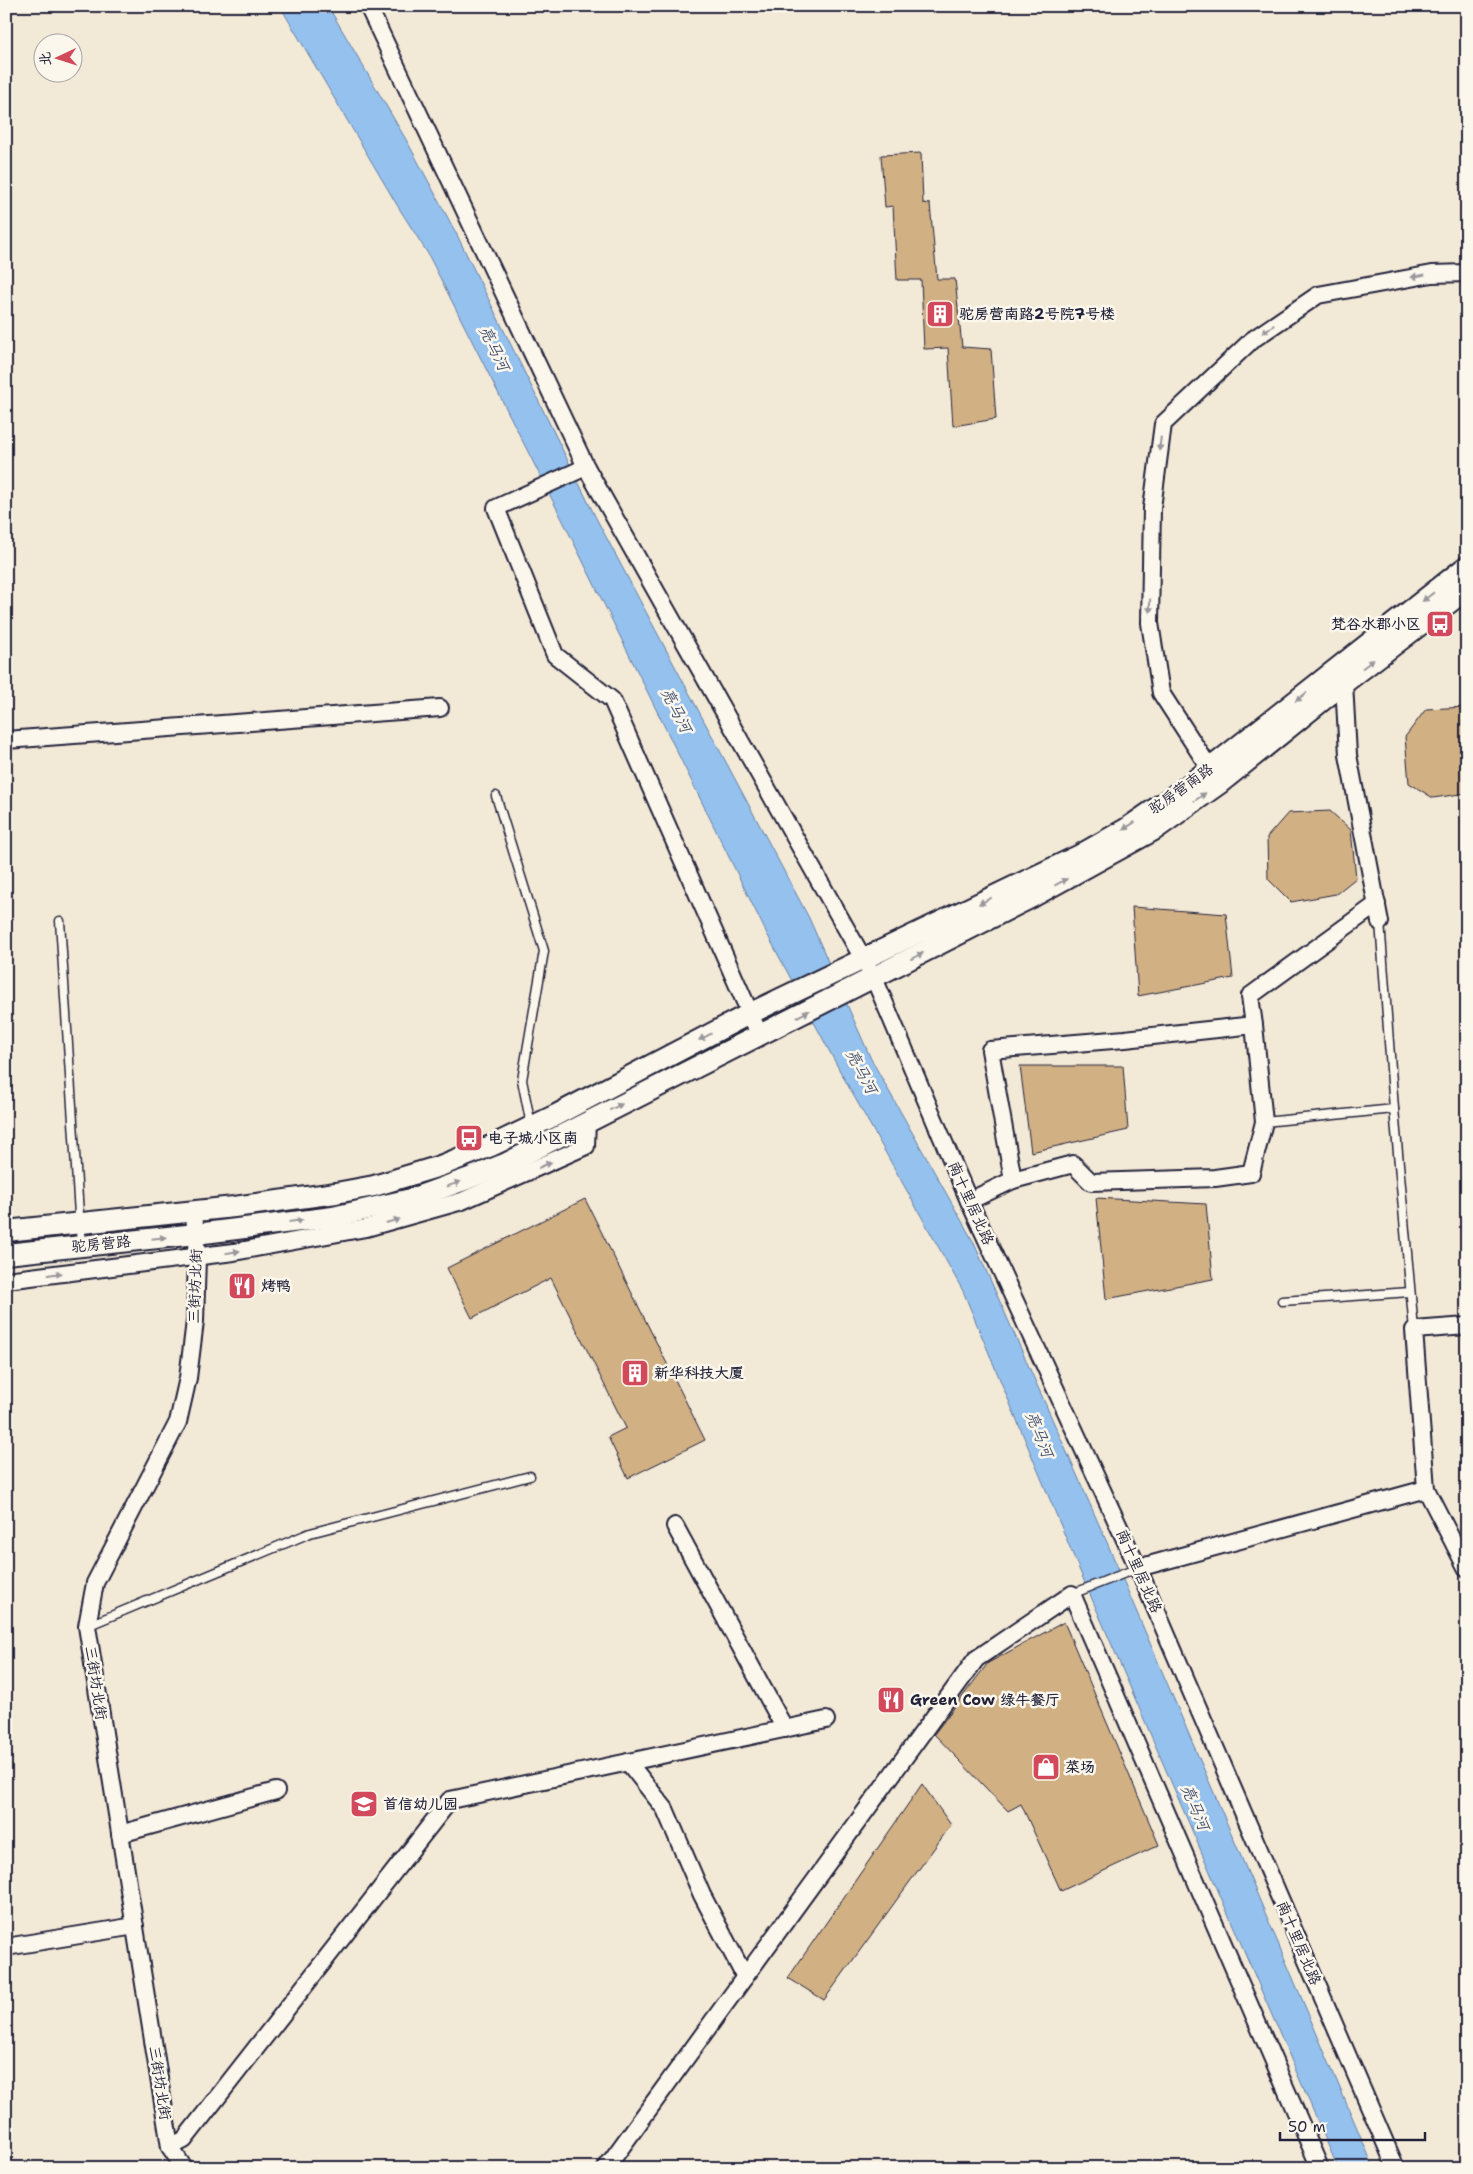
<svg xmlns="http://www.w3.org/2000/svg" width="1473" height="2174" font-family="'Shantell Sans','LXGW WenKai TC',sans-serif">
<style>
.water{fill:#94c1ee;stroke:#6681a6}
.building{fill:#d1b084;stroke:#22223b}
.lines{fill:none;stroke-linecap:round;stroke-linejoin:round}
.service-casing{stroke:#22223b;stroke-width:11}
.minor-casing{stroke:#22223b;stroke-width:20}
.tertiary-casing{stroke:#22223b;stroke-width:24}
.service{stroke:#fbf7ec;stroke-width:8}
.minor{stroke:#fbf7ec;stroke-width:16}
.tertiary{stroke:#fbf7ec;stroke-width:20}
.oneway{fill:#99979c}
.labels{text-anchor:middle;stroke-width:5;stroke-linejoin:round;paint-order:stroke}
.poi-label{font-size:15px;font-weight:bold;fill:#22223b;stroke:#fbf7ec;text-anchor:start}
.street-label{font-size:15px;fill:#22223b;stroke:#fbf7ec}
.water-label{font-size:16px;font-style:italic;fill:#445271;stroke:#fbf7ec}
</style>
<rect width="100%" height="100%" fill="#f3e9d7"/>
<filter id="ink" filterUnits="userSpaceOnUse"><feTurbulence type="fractalNoise" baseFrequency=".02" numOctaves="2"/><feDisplacementMap in="SourceGraphic" scale="10" xChannelSelector="R" yChannelSelector="G"/><feConvolveMatrix kernelMatrix="1 2 1 2 8 2 1 2 1" color-interpolation-filters="sRGB"/></filter>
<g filter="url(#ink)">
<polygon class="water" points="280,6 328,6 408,143 457,235 596,518 809,918 871,1059 973,1241 1109,1547 1374,2168 1338,2168 1076,1562 963,1291 841,1073 766,932 565,525 428,254 397,205"/>
<g class="building">
<polygon points="921,153 923,203 930,204 937,279 955,279 962,347 991,349 996,419 953,426 948,348 924,349 921,280 897,280 893,206 885,207 881,155"/>
<polygon points="1467,707 1467,793 1433,798 1409,783 1405,737 1426,709"/>
<polygon points="1330,811 1351,830 1356,878 1336,894 1291,902 1268,879 1267,837 1288,813"/>
<polygon points="1132,907 1226,914 1233,978 1138,996"/>
<polygon points="1020,1066 1123,1066 1128,1130 1031,1152"/>
<polygon points="1096,1198 1206,1204 1213,1279 1106,1299"/>
<polygon points="585,1199 705,1440 628,1478 608,1437 626,1428 551,1278 472,1318 447,1268"/>
<polygon points="1064,1622 1159,1845 1061,1891 1021,1804 1008,1811 934,1734 988,1663"/>
<polygon points="922,1784 951,1825 824,2000 788,1978"/>
</g>
<g class="lines">
<defs>
<g id="service">
<polyline points="496,796 544,951 522,1080 531,1125"/>
<polyline points="60,921 81,1245"/>
<polyline points="1380,922 1394,1109 1414,1330"/>
<polyline points="1264,1122 1394,1109"/>
<polyline points="1282,1301 1410,1292"/>
<polyline points="1072,1594 1138,1568"/>
<polyline points="87,1626 310,1533 530,1476"/>
</g>
<g id="minor">
<polyline points="368,6 586,467 874,978 969,1201 1138,1568 1396,2168"/>
<polyline points="586,467 496,508 555,655 612,700 760,1036"/>
<polyline points="1344,683 1348,755 1380,922"/>
<polyline points="6,740 440,708"/>
<polyline points="1216,778 1161,693 1150,623 1152,508 1163,424 1252,340 1318,295 1432,274 1467,273"/>
<polyline points="1013,1180 1073,1164 1091,1182 1215,1178 1251,1173 1264,1122 1254,1025"/>
<polyline points="969,1201 1013,1180 990,1050 1125,1039 1254,1025 1250,996 1377,904"/>
<polyline points="6,1280 234,1252 366,1228 462,1201 586,1146 587,1121"/>
<polyline points="1467,1326 1414,1330 1426,1489 1467,1569"/>
<polyline points="675,1526 785,1729"/>
<polyline points="1138,1568 1426,1489"/>
<polyline points="628,1762 665,1809 702,1895 745,1977"/>
<polyline points="120,1834 276,1791"/>
<polyline points="6,1947 135,1926"/>
<polyline points="170,2147 184,2140 450,1800 826,1720"/>
<polyline points="184,2168 170,2147 87,1626 95,1583 178,1422 188,1378 195,1321 197,1258 194,1211"/>
<polyline points="606,2168 976,1659 1072,1594 1320,2168"/>
</g>
<g id="tertiary">
<polyline points="6,1231 234,1207 336,1193 374,1186 440,1166 491,1146 556,1115 749,1014 1080,855 1126,829 1184,789 1467,566"/>
<polyline points="6,1254 196,1234 333,1217 411,1199 467,1179 507,1163 1032,897 1154,830 1220,783 1344,683 1467,589"/>
</g>
</defs>
<use href="#service" class="service-casing"/>
<use href="#minor" class="minor-casing"/>
<use href="#tertiary" class="tertiary-casing"/>
<use href="#service" class="service"/>
<use href="#minor" class="minor"/>
<use href="#tertiary" class="tertiary"/>
</g>
<defs><path id="oneway-solid" d="M-6-.8H1V-3.2L6.5 0L1 3.2V.8H-6Z" transform="scale(1.25)"/></defs>
<g class="oneway">
<use href="#oneway-solid" transform="translate(1418 276) rotate(169)"/>
<use href="#oneway-solid" transform="translate(1268 329) rotate(146)"/>
<use href="#oneway-solid" transform="translate(1160 444) rotate(97)"/>
<use href="#oneway-solid" transform="translate(1428 597) rotate(142)"/>
<use href="#oneway-solid" transform="translate(1150 606) rotate(91)"/>
<use href="#oneway-solid" transform="translate(1368 664) rotate(-37)"/>
<use href="#oneway-solid" transform="translate(1301 697) rotate(142)"/>
<use href="#oneway-solid" transform="translate(1200 797) rotate(-35)"/>
<use href="#oneway-solid" transform="translate(1129 826) rotate(147)"/>
<use href="#oneway-solid" transform="translate(1061 882) rotate(-28)"/>
<use href="#oneway-solid" transform="translate(985 901) rotate(154)"/>
<use href="#oneway-solid" transform="translate(917 956) rotate(-27)"/>
<use href="#oneway-solid" transform="translate(803 1014) rotate(-27)"/>
<use href="#oneway-solid" transform="translate(705 1037) rotate(152)"/>
<use href="#oneway-solid" transform="translate(616 1107) rotate(-26)"/>
<use href="#oneway-solid" transform="translate(545 1165) rotate(-24)"/>
<use href="#oneway-solid" transform="translate(454 1184) rotate(-19)"/>
<use href="#oneway-solid" transform="translate(296 1221) rotate(-7)"/>
<use href="#oneway-solid" transform="translate(393 1221) rotate(-16)"/>
<use href="#oneway-solid" transform="translate(159 1238) rotate(-6)"/>
<use href="#oneway-solid" transform="translate(233 1252) rotate(-9)"/>
<use href="#oneway-solid" transform="translate(55 1274) rotate(-7)"/>
</g>
</g>
<defs>
<symbol id="building-square" viewBox="-11 -11 22 22"><rect x="-9" y="-9" width="18" height="18" rx="4" fill="#d1495b" stroke="#fbf7ec"/><path d="M-4-6H4V6H1V3H-1V6H-4ZM-2.5-4.3h1.7v1.8h-1.7ZM.8-4.3h1.7v1.8H.8ZM-2.5-1h1.7V.8h-1.7ZM.8-1h1.7V.8H.8Z" fill="#fff"/></symbol>
<symbol id="bus-square" viewBox="-11 -11 22 22"><rect x="-9" y="-9" width="18" height="18" rx="4" fill="#d1495b" stroke="#fbf7ec"/><path d="M-5-6H5V4H4V6H2V4H-2V6H-4V4H-5ZM-3.5-4V0h7V-4ZM-3.5 1.2v1.5H-2V1.2ZM2 1.2v1.5H3.5V1.2Z" fill="#fff"/></symbol>
<symbol id="restaurant-square" viewBox="-11 -11 22 22"><rect x="-9" y="-9" width="18" height="18" rx="4" fill="#d1495b" stroke="#fbf7ec"/><path d="M-5-6h1v4h1v-4h1v4h1v-4h1v5L-1.5 .5V6h-2V.5L-5-1ZM5-6V6H3V1.5H1.5Q1.5-4 5-6Z" fill="#fff"/></symbol>
<symbol id="shop-square" viewBox="-11 -11 22 22"><rect x="-9" y="-9" width="18" height="18" rx="4" fill="#d1495b" stroke="#fbf7ec"/><path d="M-5-2.5h2.3a2.7 3.5 0 0 1 5.4 0H5L5.5 6h-11ZM-1.5-2.5h3a1.5 2.3 0 0 0-3 0Z" fill="#fff"/></symbol>
<symbol id="school-square" viewBox="-11 -11 22 22"><rect x="-9" y="-9" width="18" height="18" rx="4" fill="#d1495b" stroke="#fbf7ec"/><path d="M0-5L7-2L0 1L-7-2ZM-4 1L0 2.5L4 1V4Q0 6-4 4Z" fill="#fff"/></symbol>
</defs>
<g fill-rule="evenodd">
<use href="#building-square" x="924" y="298" width="32" height="32"/>
<use href="#bus-square" x="1424" y="608" width="32" height="32"/>
<use href="#bus-square" x="453" y="1122" width="32" height="32"/>
<use href="#restaurant-square" x="226" y="1270" width="32" height="32"/>
<use href="#building-square" x="619" y="1357" width="32" height="32"/>
<use href="#restaurant-square" x="875" y="1684" width="32" height="32"/>
<use href="#shop-square" x="1030" y="1751" width="32" height="32"/>
<use href="#school-square" x="348" y="1788" width="32" height="32"/>
</g>
<g class="labels">
<g class="poi-label">
<text x="959" y="319">驼房营南路2号院7号楼</text>
<text x="1421" y="629" text-anchor="end">梵谷水郡小区</text>
<text x="488" y="1143">电子城小区南</text>
<text x="261" y="1291">烤鸭</text>
<text x="654" y="1378">新华科技大厦</text>
<text x="910" y="1705">Green Cow 绿牛餐厅</text>
<text x="1065" y="1772">菜场</text>
<text x="383" y="1809">首信幼儿园</text>
</g>
<g class="street-label">
<text transform="translate(1181 789) rotate(-36)" y="5">驼房营南路</text>
<text transform="translate(971 1203) rotate(66)" y="5">南十里居北路</text>
<text transform="translate(101 1244) rotate(-6)" y="5">驼房营路</text>
<text transform="translate(195 1286) rotate(-88)" y="5">三街坊北街</text>
<text transform="translate(1139 1571) rotate(66)" y="5">南十里居北路</text>
<text transform="translate(96 1683) rotate(81)" y="5">三街坊北街</text>
<text transform="translate(1299 1943) rotate(67)" y="5">南十里居北路</text>
<text transform="translate(160 2083) rotate(81)" y="5">三街坊北街</text>
</g>
<g class="water-label">
<text transform="translate(495 348) rotate(64)" y="6">亮马河</text>
<text transform="translate(677 710) rotate(63)" y="6">亮马河</text>
<text transform="translate(862 1071) rotate(62)" y="6">亮马河</text>
<text transform="translate(1040 1434) rotate(68)" y="6">亮马河</text>
<text transform="translate(1196 1807) rotate(67)" y="6">亮马河</text>
</g>
</g>
<rect width="1473" height="2174" fill="none" stroke="#fbf7ec" stroke-width="25"/>
<rect x="12" y="12" width="1448" height="2149" fill="none" stroke="#22223b" stroke-width="2" filter="url(#ink)"/>
<g transform="translate(58 58) rotate(266)"><circle r="24" fill="#fbf7ec" stroke="#a4a2a5"/>
<path d="M0-4L9 19L0 12L-9 19Z" fill="#d1495b"/>
<text y="-8" font-size="14" font-weight="bold" text-anchor="middle" fill="#22223b">北</text>
</g>
<path d="M1280 2132v8h145v-8" fill="none" stroke="#22223b" stroke-width="2.5"/>
<text x="1288" y="2132" font-size="15" fill="#22223b" stroke="#fbf7ec" stroke-width="4" paint-order="stroke">50 m</text>
</svg>
